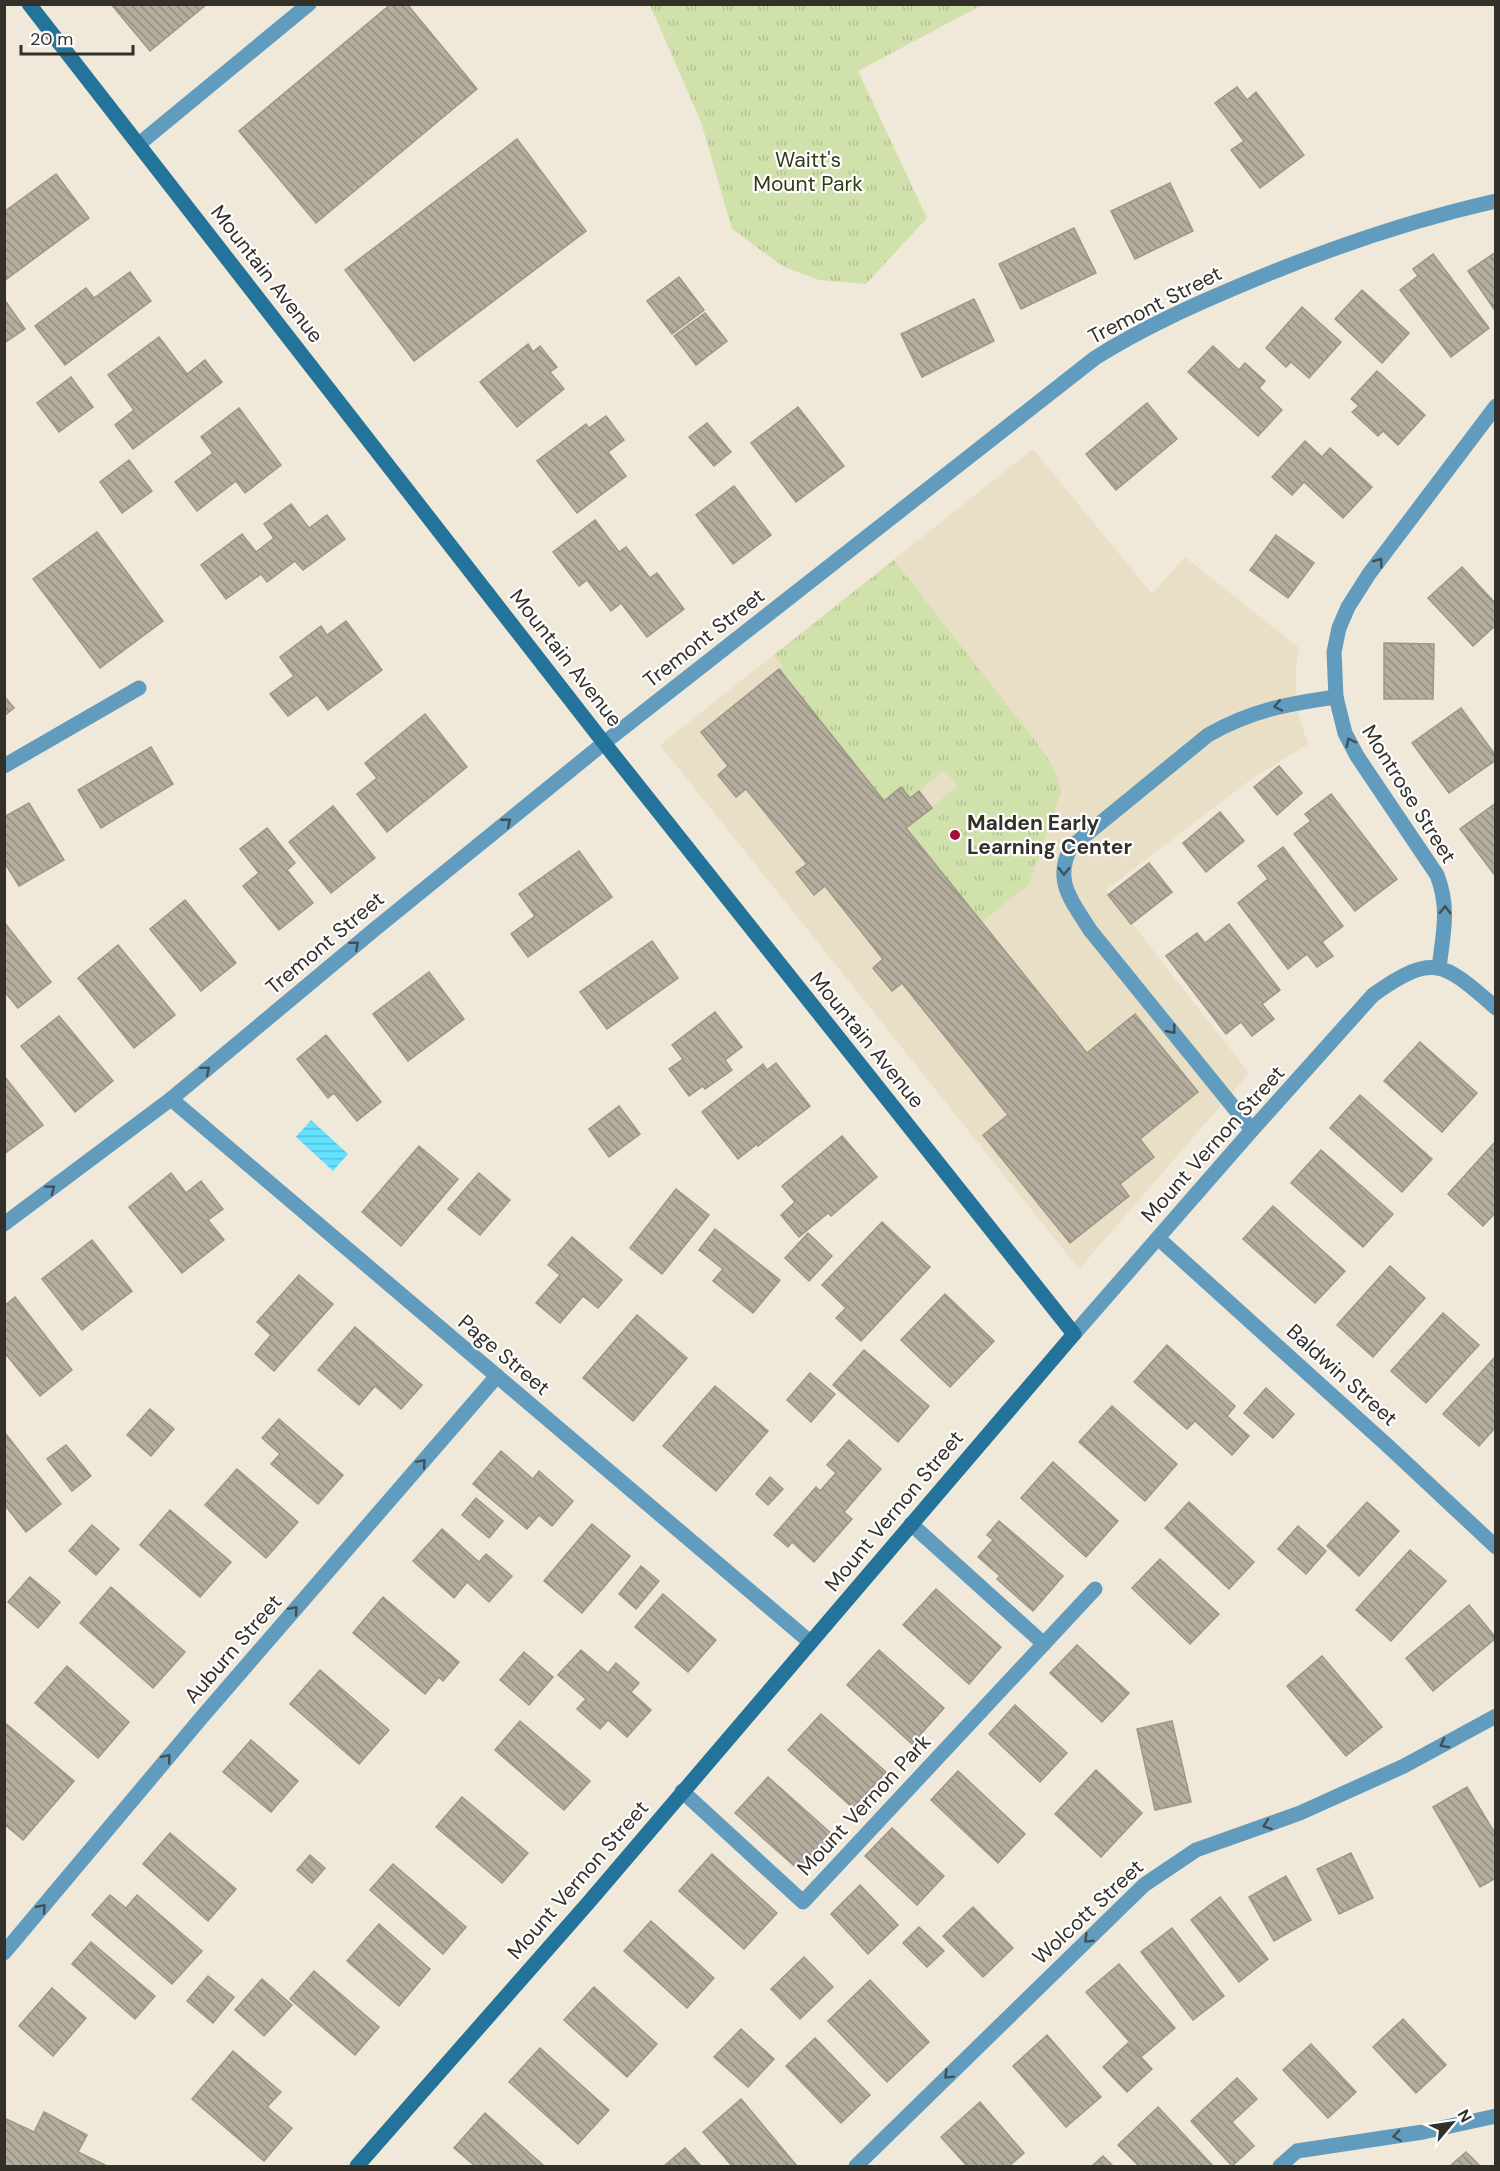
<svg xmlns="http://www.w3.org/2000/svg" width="1500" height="2171" font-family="'DM Sans',sans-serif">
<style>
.built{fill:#e9dfc7}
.park{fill:url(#park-tufts)}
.water{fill:url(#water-rules)}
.building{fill:url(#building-back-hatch);stroke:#9e9787;stroke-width:1.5}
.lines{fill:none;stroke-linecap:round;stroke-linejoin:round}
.lane{stroke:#619cbe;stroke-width:15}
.street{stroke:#619cbe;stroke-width:15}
.secondary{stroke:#24739a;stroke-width:15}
.oneway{stroke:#415056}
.poi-dot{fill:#a60d39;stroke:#fff;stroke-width:2}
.labels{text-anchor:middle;stroke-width:4.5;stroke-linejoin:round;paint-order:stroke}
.park-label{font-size:21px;fill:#303a14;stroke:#fff}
.street-label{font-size:21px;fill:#33302a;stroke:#fff}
.poi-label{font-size:21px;font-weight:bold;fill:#33302a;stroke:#fff;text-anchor:start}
</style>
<defs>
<pattern id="park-tufts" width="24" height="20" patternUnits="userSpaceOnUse" patternTransform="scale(1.5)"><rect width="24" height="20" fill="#d1e1ac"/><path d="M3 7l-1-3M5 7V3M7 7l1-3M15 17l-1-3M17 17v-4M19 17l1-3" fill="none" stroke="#b4c194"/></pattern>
<pattern id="water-rules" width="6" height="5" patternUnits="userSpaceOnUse" patternTransform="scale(1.5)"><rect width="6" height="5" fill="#64e1ff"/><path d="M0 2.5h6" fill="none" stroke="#57c1db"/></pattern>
<pattern id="building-back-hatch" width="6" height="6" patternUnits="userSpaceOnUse" patternTransform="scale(1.5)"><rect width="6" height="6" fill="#b5ae9e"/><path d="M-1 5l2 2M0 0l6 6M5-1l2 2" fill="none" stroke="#948e81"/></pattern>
</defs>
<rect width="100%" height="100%" fill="#f0e8d8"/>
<polygon class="built" points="1033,449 1152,594 1185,557 1299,648 1296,667 1296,691 1298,714 1308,744 1250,780 1106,890 1249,1073 1079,1269 660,745"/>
<g class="park">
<polygon points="650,5 982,5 858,71 927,218 866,284 819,280 784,267 732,229 701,122"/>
<polygon points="894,560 1044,752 1056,773 1061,792 1029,884 982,922 906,828 958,786 944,770 910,798 901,787 884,801 779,669 783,666 774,655"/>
</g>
<polygon class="water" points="311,1120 348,1154 333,1171 296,1137"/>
<g class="building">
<polygon points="111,4 207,4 150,51"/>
<polygon points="391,4 407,4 477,89 316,223 239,131"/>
<polygon points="1237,87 1247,100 1256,92 1304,155 1260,188 1231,150 1244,141 1215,103"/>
<polygon points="517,139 586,231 414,361 345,270"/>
<polygon points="56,174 89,218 4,281 4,212"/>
<polygon points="1170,183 1193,231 1135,259 1111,211"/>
<polygon points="1074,228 1096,273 1021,309 999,264"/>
<polygon points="1496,252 1496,312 1468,271"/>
<polygon points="1433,254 1489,328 1451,357 1400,290 1418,276 1413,269"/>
<polygon points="130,272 151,301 65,365 35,326 86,288 94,298"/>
<polygon points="679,277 704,310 672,334 647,301"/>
<polygon points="1362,290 1409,333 1382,363 1335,319"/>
<polygon points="4,299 25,329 4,343"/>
<polygon points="974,299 994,341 922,377 901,334"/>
<polygon points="1302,307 1341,342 1309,378 1291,362 1286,367 1266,348"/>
<polygon points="705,313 727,341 696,365 674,336"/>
<polygon points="159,337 187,374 205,360 222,382 133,449 115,425 134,410 108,375"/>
<polygon points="528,344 533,352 540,346 557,367 550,372 564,389 517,427 480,382"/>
<polygon points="1213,346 1239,370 1245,363 1265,381 1259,388 1282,410 1258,436 1188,372"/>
<polygon points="1377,371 1425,415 1398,445 1383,431 1378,436 1352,412 1359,406 1351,399"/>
<polygon points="71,377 93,407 59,432 37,403"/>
<polygon points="1147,403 1177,439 1116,490 1086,454"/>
<polygon points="798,407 844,466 796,502 751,443"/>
<polygon points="239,408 281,465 245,493 236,481 197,511 175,482 213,453 201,437"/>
<polygon points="606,416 624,440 608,452 626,476 577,513 537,461 586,424 589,428"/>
<polygon points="707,423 731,452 714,466 689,437"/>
<polygon points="1305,441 1322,457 1330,448 1372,487 1343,518 1304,482 1292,495 1272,477"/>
<polygon points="129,460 152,491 122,513 100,482"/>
<polygon points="734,486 771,535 733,564 696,515"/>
<polygon points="291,504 309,528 327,515 345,539 303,570 295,561 267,582 261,574 226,599 201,565 242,534 256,552 274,538 264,524"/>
<polygon points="595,520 619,552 626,547 650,578 657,573 684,609 647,637 621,603 611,611 587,580 579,586 553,552"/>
<polygon points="97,532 163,621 100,668 33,579"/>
<polygon points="1276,535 1314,563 1288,598 1250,570"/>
<polygon points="1462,567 1496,604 1496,625 1473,646 1428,598"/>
<polygon points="346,621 382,670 328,710 317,695 288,716 270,694 294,676 280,657 321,626 327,635"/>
<polygon points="1384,643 1434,644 1433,699 1384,699"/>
<polygon points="779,669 884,801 901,787 910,798 919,791 932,808 906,828 1087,1053 1135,1014 1198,1092 1140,1139 1154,1157 1120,1184 1129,1196 1070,1243 983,1135 1008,1115 902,983 892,991 873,968 883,959 825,886 814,895 796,872 807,864 746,789 736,797 718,775 728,766 701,732"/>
<polygon points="4,696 14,708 4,716"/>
<polygon points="1461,708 1496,756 1496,760 1449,793 1412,743"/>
<polygon points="425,714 467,767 387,832 357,794 377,778 365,763"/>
<polygon points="151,747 173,784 101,828 78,790"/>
<polygon points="1279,766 1302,793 1277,815 1254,787"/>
<polygon points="1331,794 1397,879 1355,911 1294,834 1311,821 1305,814"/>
<polygon points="29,803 64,860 19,886 4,862 4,817"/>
<polygon points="1496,803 1496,872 1494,874 1460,829"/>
<polygon points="333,806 375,858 331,893 289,842"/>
<polygon points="1220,812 1244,841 1206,872 1183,843"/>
<polygon points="267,828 295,863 287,870 313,903 279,930 243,886 259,873 240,849"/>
<polygon points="1283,847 1343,926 1322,942 1333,956 1317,967 1307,954 1288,969 1238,903 1268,879 1258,866"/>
<polygon points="579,851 612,897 528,957 511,934 535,916 519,894"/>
<polygon points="1149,863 1172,892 1131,924 1108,895"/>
<polygon points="185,900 236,963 201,991 150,929"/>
<polygon points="4,922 51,982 18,1008 4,991"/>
<polygon points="1229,924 1280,990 1262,1004 1274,1019 1252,1036 1241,1022 1226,1034 1166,956 1197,933 1205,943"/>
<polygon points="652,941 678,978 607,1029 580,992"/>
<polygon points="118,945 175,1015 134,1048 78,978"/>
<polygon points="429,972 464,1019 408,1061 373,1014"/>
<polygon points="715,1012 742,1047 725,1060 732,1070 705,1089 703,1086 689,1096 669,1069 683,1059 672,1045"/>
<polygon points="59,1016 113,1081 75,1112 21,1046"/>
<polygon points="326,1035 381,1102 357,1121 334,1093 328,1098 297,1059"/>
<polygon points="1420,1042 1477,1093 1442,1132 1384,1081"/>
<polygon points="776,1063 810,1106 758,1146 757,1144 738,1159 702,1112 763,1064 767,1070"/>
<polygon points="4,1076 43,1125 4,1154"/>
<polygon points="1360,1095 1432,1159 1402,1192 1330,1128"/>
<polygon points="619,1106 640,1134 609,1157 589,1129"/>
<polygon points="842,1136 877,1177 831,1216 828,1213 799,1237 781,1215 795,1202 782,1186"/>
<polygon points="1496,1141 1496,1212 1483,1226 1448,1194"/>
<polygon points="419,1146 458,1179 401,1246 362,1212"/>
<polygon points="1321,1150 1393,1214 1363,1247 1291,1183"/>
<polygon points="171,1173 186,1193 201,1181 223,1209 208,1220 224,1240 182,1273 129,1207"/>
<polygon points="479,1173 510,1200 480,1235 448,1209"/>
<polygon points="676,1189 709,1215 662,1274 630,1248"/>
<polygon points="1273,1206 1345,1271 1315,1303 1243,1239"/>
<polygon points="882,1222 930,1267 861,1341 836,1318 846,1308 822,1285"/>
<polygon points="715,1229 780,1280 753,1313 713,1281 723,1269 699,1250"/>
<polygon points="808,1233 832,1256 809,1281 785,1258"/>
<polygon points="572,1237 622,1280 598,1308 583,1296 560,1323 536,1303 560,1275 548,1265"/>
<polygon points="92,1240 132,1291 82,1330 42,1279"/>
<polygon points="1390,1266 1425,1298 1373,1357 1337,1325"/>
<polygon points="299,1275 333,1304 274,1371 255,1354 271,1335 257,1322"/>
<polygon points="945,1294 994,1341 950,1387 901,1340"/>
<polygon points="15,1297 72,1370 40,1396 4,1352 4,1306"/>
<polygon points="1443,1313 1479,1345 1426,1403 1391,1371"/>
<polygon points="637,1315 687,1358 633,1421 583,1378"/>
<polygon points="355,1327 422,1385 401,1409 375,1386 359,1405 318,1370"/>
<polygon points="1167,1345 1235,1406 1227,1416 1249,1436 1232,1455 1195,1421 1187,1429 1134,1382"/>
<polygon points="864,1350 929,1406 898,1442 833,1385"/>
<polygon points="1496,1356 1496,1427 1479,1446 1443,1414"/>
<polygon points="810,1373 835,1394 811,1422 787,1400"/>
<polygon points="715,1386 768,1431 716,1491 663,1446"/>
<polygon points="1266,1388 1294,1414 1273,1438 1244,1413"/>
<polygon points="1112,1406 1177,1464 1145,1501 1079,1442"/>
<polygon points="150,1409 174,1429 151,1456 127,1435"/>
<polygon points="279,1419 343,1475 318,1504 271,1464 280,1454 262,1438"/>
<polygon points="5,1433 61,1504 26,1532 4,1504"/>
<polygon points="849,1440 881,1469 844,1512 852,1519 814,1562 792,1542 788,1547 774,1535 816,1487 820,1491 836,1473 827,1465"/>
<polygon points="66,1445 91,1476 72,1491 47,1459"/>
<polygon points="501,1451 533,1479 539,1471 573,1501 552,1526 539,1515 527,1529 473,1484"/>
<polygon points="1053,1462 1118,1521 1086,1557 1021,1498"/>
<polygon points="237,1469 298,1522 266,1558 205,1505"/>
<polygon points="770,1477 783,1489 768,1505 756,1494"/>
<polygon points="476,1498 503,1521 489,1538 462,1515"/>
<polygon points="1189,1502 1254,1562 1229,1589 1165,1528"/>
<polygon points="1367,1502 1399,1531 1359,1576 1327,1546"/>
<polygon points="170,1510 231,1562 200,1597 140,1545"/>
<polygon points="999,1521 1063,1576 1033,1611 997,1579 1000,1576 978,1557 993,1540 987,1535"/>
<polygon points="592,1524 630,1556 582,1613 544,1581"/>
<polygon points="92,1525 119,1549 96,1575 69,1551"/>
<polygon points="1298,1526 1326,1551 1306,1574 1278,1549"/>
<polygon points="442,1529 479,1562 486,1554 512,1576 489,1602 467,1582 454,1598 413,1561"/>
<polygon points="1410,1550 1446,1581 1391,1641 1356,1610"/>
<polygon points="1160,1559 1219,1614 1190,1644 1132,1588"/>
<polygon points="641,1566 659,1581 636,1609 619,1594"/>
<polygon points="30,1577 60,1602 38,1628 8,1602"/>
<polygon points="111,1587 185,1652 153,1688 80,1623"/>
<polygon points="936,1589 1001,1647 969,1684 903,1625"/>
<polygon points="663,1594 716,1640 688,1672 635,1627"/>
<polygon points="383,1597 459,1662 443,1681 439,1677 425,1694 353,1633"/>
<polygon points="1469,1605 1496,1638 1433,1691 1406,1658"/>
<polygon points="1077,1645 1129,1693 1102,1722 1050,1673"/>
<polygon points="581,1650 608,1673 616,1663 639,1683 631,1692 651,1710 627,1737 608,1720 600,1729 577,1709 586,1699 558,1675"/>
<polygon points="879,1650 944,1708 912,1744 847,1685"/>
<polygon points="524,1652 553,1677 529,1705 500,1680"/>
<polygon points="1322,1656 1382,1727 1346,1756 1287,1686"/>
<polygon points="67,1666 129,1722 98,1758 35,1703"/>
<polygon points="320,1670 389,1730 359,1764 290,1704"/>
<polygon points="1015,1705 1067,1753 1040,1782 989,1734"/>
<polygon points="821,1714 886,1772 853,1808 788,1750"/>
<polygon points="520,1721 590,1781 564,1810 495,1750"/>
<polygon points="1172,1721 1191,1802 1155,1810 1137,1729"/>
<polygon points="4,1722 74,1781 23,1840 4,1824"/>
<polygon points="251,1740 298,1781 271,1812 223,1772"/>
<polygon points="1096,1770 1142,1813 1101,1857 1055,1814"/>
<polygon points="958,1771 1025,1834 998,1863 931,1800"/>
<polygon points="768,1777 833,1835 801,1872 735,1813"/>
<polygon points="1467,1787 1496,1835 1496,1878 1480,1887 1433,1807"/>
<polygon points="462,1797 528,1853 502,1883 436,1827"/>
<polygon points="892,1828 944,1876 917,1905 865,1856"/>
<polygon points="170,1833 236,1889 208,1921 143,1864"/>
<polygon points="1351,1853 1373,1898 1339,1914 1317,1869"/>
<polygon points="712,1854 777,1913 744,1949 679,1891"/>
<polygon points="310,1855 325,1868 312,1883 297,1870"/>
<polygon points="393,1864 466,1927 443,1954 370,1890"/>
<polygon points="1286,1876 1311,1920 1274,1941 1249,1897"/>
<polygon points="860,1885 898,1925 868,1954 831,1914"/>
<polygon points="110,1895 126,1908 137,1895 202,1951 172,1984 92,1915"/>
<polygon points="1220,1897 1268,1959 1239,1982 1191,1920"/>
<polygon points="973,1907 1013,1948 983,1977 943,1936"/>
<polygon points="651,1921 714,1978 687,2008 624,1951"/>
<polygon points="379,1924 430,1969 399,2006 347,1961"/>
<polygon points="919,1927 944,1951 927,1967 903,1943"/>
<polygon points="1172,1928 1224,1996 1193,2020 1141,1952"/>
<polygon points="91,1942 155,1996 135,2019 72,1964"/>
<polygon points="804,1957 833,1987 800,2019 771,1989"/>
<polygon points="1119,1964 1175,2028 1142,2056 1086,1992"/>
<polygon points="314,1971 379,2027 355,2055 290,1999"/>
<polygon points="208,1976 234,1997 213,2023 187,2001"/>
<polygon points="262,1979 292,2005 264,2036 235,2010"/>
<polygon points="870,1980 929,2042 887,2082 828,2021"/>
<polygon points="594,1987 657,2044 627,2077 564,2020"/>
<polygon points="52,1988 86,2018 53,2056 19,2026"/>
<polygon points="1403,2019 1446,2065 1416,2093 1373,2047"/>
<polygon points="741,2029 774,2059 748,2087 714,2057"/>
<polygon points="1047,2035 1101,2097 1066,2127 1013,2066"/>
<polygon points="815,2038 870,2095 841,2123 786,2066"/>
<polygon points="1128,2043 1152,2069 1127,2092 1103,2067"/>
<polygon points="1311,2044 1356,2092 1328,2118 1283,2070"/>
<polygon points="540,2048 609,2110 578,2144 509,2082"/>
<polygon points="233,2051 281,2092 267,2107 292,2128 264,2161 192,2099"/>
<polygon points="1237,2078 1257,2099 1232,2122 1254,2146 1232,2166 1191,2121"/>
<polygon points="741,2099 797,2166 732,2166 703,2132"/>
<polygon points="980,2102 1024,2153 1009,2166 967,2166 941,2137"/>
<polygon points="1158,2107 1213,2166 1139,2166 1118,2145"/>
<polygon points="44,2112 87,2135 78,2152 107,2166 4,2166 4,2118 34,2132"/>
<polygon points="485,2113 544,2166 475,2166 454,2148"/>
<polygon points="685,2148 701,2166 664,2166"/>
<polygon points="1466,2152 1480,2166 1450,2166"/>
<polygon points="1103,2156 1113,2166 1092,2166"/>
</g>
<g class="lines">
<g class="lane">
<polyline points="139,144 309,4"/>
<path d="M1252,1130L1090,930C1072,901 1053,881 1071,847L1208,735C1252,710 1287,704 1336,697"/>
</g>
<g class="street">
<polyline points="4,766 139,688"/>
<path d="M1439,968C1443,934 1450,908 1437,875L1357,756L1345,733L1336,697L1334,652L1339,628L1348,607L1369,574L1496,406"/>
<polyline points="171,1099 810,1642"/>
<path d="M4,1224L171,1099L375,929L604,743L1095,358C1144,327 1198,303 1251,281C1330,248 1412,220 1496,201"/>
<polyline points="1158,1238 1388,1446 1496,1547"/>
<path d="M1074,1334L1252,1130L1373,995C1434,952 1443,962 1496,1008"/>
<polyline points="911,1524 1044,1644"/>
<polyline points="682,1791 803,1902 1095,1589"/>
<polyline points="4,1953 202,1717 497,1376"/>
<polyline points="856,2166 1144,1885 1196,1850 1300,1813 1404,1766 1496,1716"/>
<polyline points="1280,2166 1297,2151 1423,2132 1496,2116"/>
</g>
<polyline class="secondary" points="29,4 604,743 1074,1334 589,1902 357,2166"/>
</g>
<defs><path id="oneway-chevron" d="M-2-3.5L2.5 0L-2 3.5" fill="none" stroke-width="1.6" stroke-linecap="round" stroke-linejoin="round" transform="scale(1.5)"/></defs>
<g class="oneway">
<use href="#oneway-chevron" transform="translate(1379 562) rotate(-53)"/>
<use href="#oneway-chevron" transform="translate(1278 706) rotate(168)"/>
<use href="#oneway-chevron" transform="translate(1350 742) rotate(-117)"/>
<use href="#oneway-chevron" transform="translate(507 822) rotate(-39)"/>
<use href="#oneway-chevron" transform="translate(1064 871) rotate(91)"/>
<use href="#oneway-chevron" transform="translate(1445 910) rotate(-89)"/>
<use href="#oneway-chevron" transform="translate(355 945) rotate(-40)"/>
<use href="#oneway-chevron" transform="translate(1172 1030) rotate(51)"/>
<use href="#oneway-chevron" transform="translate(206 1070) rotate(-40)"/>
<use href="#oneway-chevron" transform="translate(51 1189) rotate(-37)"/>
<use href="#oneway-chevron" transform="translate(422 1463) rotate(-49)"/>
<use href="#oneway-chevron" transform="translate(294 1610) rotate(-49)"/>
<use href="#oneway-chevron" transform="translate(1444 1744) rotate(151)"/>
<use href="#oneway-chevron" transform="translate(167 1758) rotate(-50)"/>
<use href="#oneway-chevron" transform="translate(1267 1825) rotate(160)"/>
<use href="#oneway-chevron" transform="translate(42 1908) rotate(-50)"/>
<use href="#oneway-chevron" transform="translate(1088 1939) rotate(136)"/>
<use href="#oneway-chevron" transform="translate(948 2075) rotate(135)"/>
<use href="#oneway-chevron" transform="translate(1397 2136) rotate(172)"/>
</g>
<circle class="poi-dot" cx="955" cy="835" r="6"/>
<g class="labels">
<g class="park-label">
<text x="808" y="167">Waitt's<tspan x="808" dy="24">Mount Park</tspan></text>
</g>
<g class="street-label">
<text transform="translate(267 274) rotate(52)" y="7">Mountain Avenue</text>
<text transform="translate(1155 305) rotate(-27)" y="7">Tremont Street</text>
<text transform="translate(704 638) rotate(-38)" y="7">Tremont Street</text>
<text transform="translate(566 658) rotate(52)" y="7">Mountain Avenue</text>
<text transform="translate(1409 794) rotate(58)" y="7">Montrose Street</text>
<text transform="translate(325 943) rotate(-40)" y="7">Tremont Street</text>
<text transform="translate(867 1040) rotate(51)" y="7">Mountain Avenue</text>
<text transform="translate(1213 1144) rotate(-48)" y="7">Mount Vernon Street</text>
<text transform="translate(504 1355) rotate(40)" y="7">Page Street</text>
<text transform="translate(1342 1375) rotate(42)" y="7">Baldwin Street</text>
<text transform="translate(894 1511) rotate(-50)" y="7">Mount Vernon Street</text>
<text transform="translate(233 1649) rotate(-49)" y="7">Auburn Street</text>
<text transform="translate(864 1805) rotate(-47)" y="7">Mount Vernon Park</text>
<text transform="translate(578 1880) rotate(-49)" y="7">Mount Vernon Street</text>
<text transform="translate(1088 1912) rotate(-43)" y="7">Wolcott Street</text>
</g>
<g class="poi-label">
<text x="967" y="830">Malden Early<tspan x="967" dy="24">Learning Center</tspan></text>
</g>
</g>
<rect width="1500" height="2171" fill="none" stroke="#33302a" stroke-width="12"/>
<g transform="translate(1452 2123) rotate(61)" stroke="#ffffff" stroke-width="4.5" paint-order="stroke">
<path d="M0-4.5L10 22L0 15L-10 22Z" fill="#33302a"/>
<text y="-9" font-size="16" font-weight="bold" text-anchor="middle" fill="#33302a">N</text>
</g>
<path d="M21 45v9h112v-9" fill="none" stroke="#33302a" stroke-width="3"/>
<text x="30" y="45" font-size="18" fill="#33302a" stroke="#ffffff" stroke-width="4.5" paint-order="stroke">20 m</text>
</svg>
